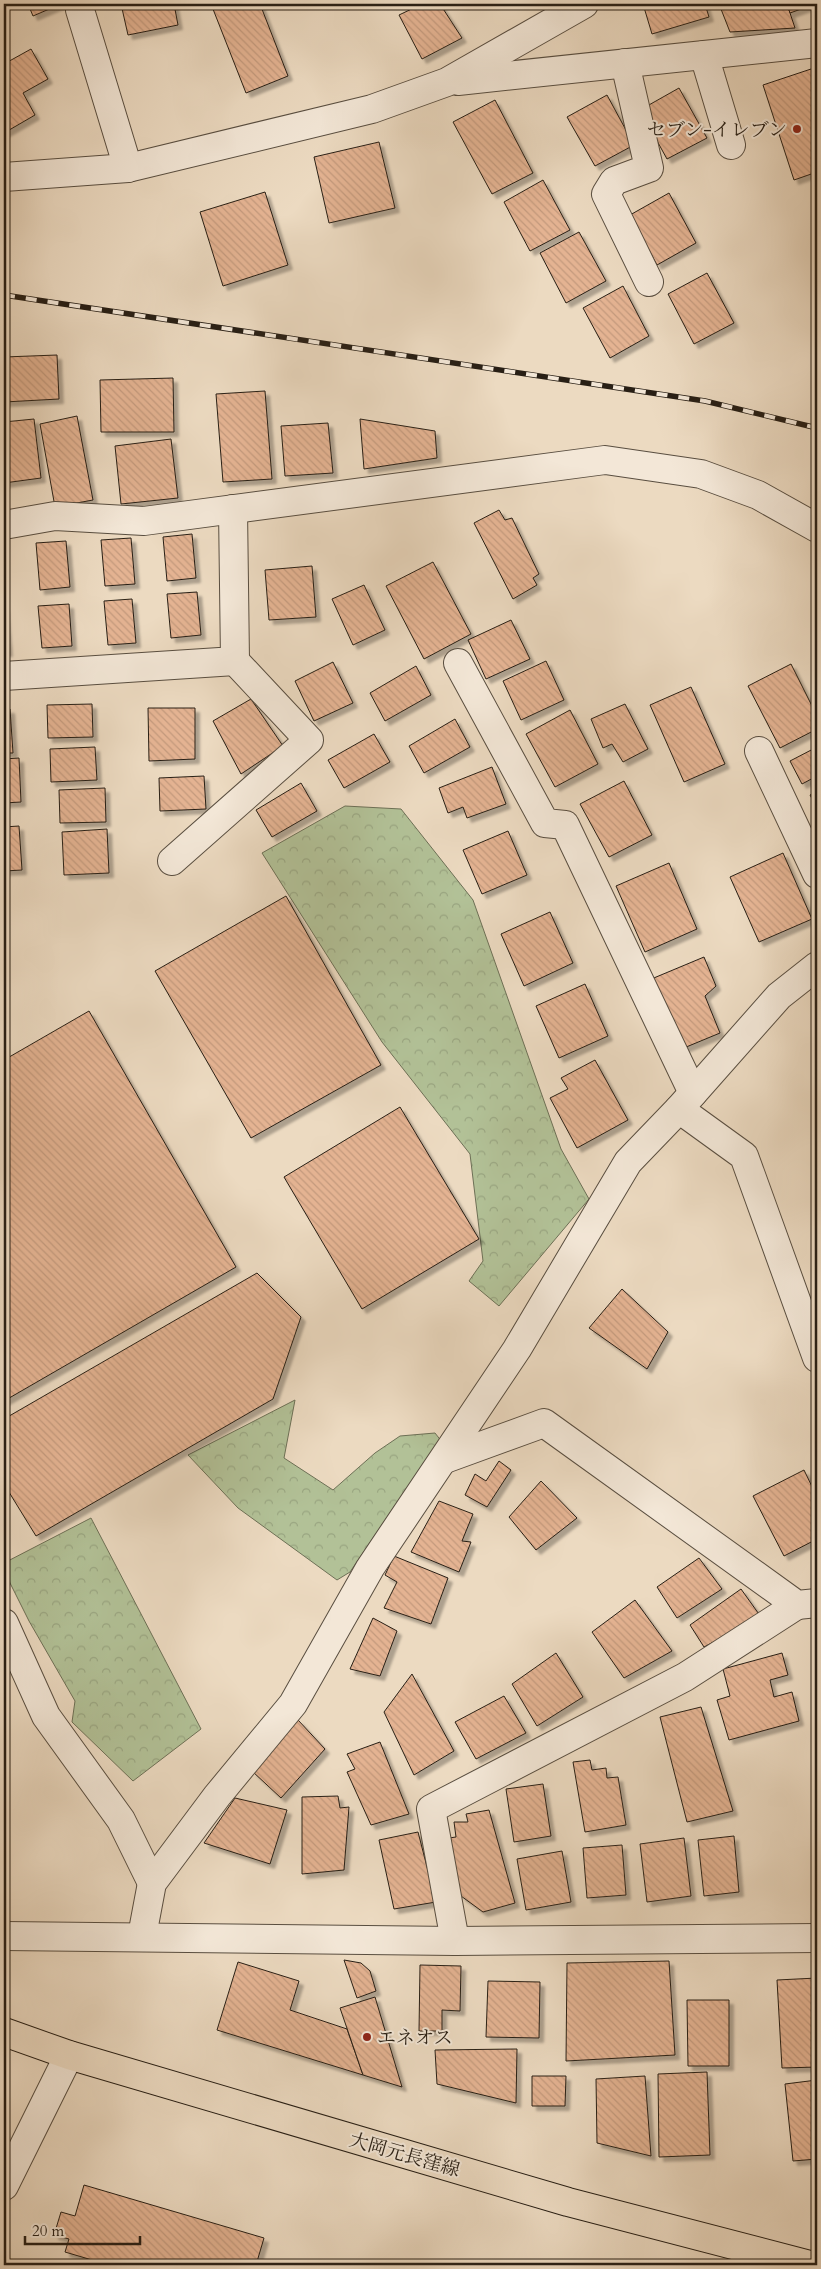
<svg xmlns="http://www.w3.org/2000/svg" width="821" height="2269" font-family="Cardo,'Noto Serif JP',serif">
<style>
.forest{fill:url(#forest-crowns);stroke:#6d7056}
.building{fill:url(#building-back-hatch);stroke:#281f15;filter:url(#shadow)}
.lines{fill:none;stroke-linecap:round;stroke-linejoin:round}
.minor-casing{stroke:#594e40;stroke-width:30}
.primary-casing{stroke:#281f15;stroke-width:30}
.minor{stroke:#f3e7d7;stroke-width:28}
.primary{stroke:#ecdac1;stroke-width:28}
.rail-casing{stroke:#281f15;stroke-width:5.5}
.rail{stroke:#f3e7d7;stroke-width:4;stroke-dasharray:11;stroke-linecap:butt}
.poi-dot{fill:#8f2418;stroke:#f3e7d7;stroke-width:2}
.labels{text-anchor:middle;stroke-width:4;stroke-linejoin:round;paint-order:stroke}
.poi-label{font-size:19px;fill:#281f15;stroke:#f3e7d7;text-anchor:end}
.street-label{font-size:19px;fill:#281f15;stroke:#f3e7d7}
</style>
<defs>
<pattern id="forest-crowns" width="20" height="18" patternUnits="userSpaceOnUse" patternTransform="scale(1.25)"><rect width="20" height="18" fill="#b2c197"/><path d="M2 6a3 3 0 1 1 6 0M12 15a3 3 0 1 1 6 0" fill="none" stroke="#99a581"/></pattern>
<pattern id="building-back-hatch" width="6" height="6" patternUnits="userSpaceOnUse" patternTransform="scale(1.25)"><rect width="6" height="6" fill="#e4b392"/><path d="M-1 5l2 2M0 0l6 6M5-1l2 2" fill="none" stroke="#c49a7d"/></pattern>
<filter id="shadow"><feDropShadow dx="4.5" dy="4.5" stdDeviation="1" flood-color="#0004"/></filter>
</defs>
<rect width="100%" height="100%" fill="#ecdac1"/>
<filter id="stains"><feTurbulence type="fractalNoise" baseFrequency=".004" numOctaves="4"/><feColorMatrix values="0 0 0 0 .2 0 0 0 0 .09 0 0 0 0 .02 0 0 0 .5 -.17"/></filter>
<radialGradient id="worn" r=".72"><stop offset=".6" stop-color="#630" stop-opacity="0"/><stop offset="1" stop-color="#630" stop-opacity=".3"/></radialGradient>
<g class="forest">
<polygon points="345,806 401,809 473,900 561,1149 589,1199 499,1306 469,1281 483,1261 470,1154 382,1042 262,853"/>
<polygon points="295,1400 284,1458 333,1490 375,1453 400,1436 435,1433 446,1447 396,1504 350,1572 337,1580 238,1508 188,1455"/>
<polygon points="91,1518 201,1729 133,1781 72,1722 75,1701 29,1621 4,1571 4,1563"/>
</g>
<g class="building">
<polygon points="28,4 61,4 33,16"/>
<polygon points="121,4 174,4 178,25 128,35"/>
<polygon points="211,4 260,4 288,76 246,93"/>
<polygon points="422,4 440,4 462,38 422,59 399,15"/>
<polygon points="643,4 705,4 709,17 652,34"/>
<polygon points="719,4 787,4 795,28 730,32"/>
<polygon points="787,4 815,4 790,13"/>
<polygon points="31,49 48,79 23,93 35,115 4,133 4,64"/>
<polygon points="817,67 817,172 794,180 763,85"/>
<polygon points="679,88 707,138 667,159 640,110"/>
<polygon points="607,95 634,145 595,166 567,117"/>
<polygon points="495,100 533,173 492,194 453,122"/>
<polygon points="379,142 395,208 329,223 314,157"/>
<polygon points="543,180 570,230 530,251 504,202"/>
<polygon points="265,192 288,265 223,286 200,212"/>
<polygon points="669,193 696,243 657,265 630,215"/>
<polygon points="579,232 606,281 566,303 540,253"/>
<polygon points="707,273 734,323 694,344 668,294"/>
<polygon points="623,286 649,336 610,358 583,308"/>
<polygon points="57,355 59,399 4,402 4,357"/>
<polygon points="173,378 174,432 101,432 100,380"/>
<polygon points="265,391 272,479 223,482 216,394"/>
<polygon points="77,416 93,500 55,507 40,424"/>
<polygon points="34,419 41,478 4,483 4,422"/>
<polygon points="360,419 435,431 437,458 364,469"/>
<polygon points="328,423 333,473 285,476 281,426"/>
<polygon points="171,439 178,498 121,504 115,446"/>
<polygon points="499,510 505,520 512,518 539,574 533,578 537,585 513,599 474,523"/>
<polygon points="192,534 196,578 167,581 163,537"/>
<polygon points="131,538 135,584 105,586 101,540"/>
<polygon points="66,541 70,587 40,590 36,543"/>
<polygon points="433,562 471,634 424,659 386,586"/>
<polygon points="312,566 316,617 269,620 265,570"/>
<polygon points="364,585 385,630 353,645 332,599"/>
<polygon points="197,592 201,635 171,638 167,594"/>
<polygon points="132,599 136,643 108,645 104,601"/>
<polygon points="69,604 72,646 42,648 38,606"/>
<polygon points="4,608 8,652 4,652"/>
<polygon points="511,620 530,659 486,679 468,640"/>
<polygon points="546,661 564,700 521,720 503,681"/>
<polygon points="333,662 353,703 314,721 295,681"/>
<polygon points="791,664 817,716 817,729 780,748 748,686"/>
<polygon points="416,666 431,695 385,721 370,693"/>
<polygon points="691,687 725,764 684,782 650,705"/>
<polygon points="251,699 283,746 241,774 213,721"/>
<polygon points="92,704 93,737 48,738 47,705"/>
<polygon points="625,704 648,749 623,762 612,744 603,748 591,719"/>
<polygon points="148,708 195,708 195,759 149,761"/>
<polygon points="4,709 10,709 13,753 4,753"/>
<polygon points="570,710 598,764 555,787 526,734"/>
<polygon points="455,719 470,747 424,773 409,746"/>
<polygon points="374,734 390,762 344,788 328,760"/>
<polygon points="95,747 97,780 51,782 50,749"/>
<polygon points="817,747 817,776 802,784 790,761"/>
<polygon points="19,758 21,802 4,803 4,759"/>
<polygon points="492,767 506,804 467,818 463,807 448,813 439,788"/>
<polygon points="204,776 206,809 160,811 159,778"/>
<polygon points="624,781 652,835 609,857 580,804"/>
<polygon points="301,783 317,811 272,837 256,810"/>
<polygon points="105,788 106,822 60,823 59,790"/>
<polygon points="817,791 817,808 810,795"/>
<polygon points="19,826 22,870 4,871 4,827"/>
<polygon points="107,829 109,873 64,875 62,832"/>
<polygon points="508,831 527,875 482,894 463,850"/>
<polygon points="783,853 812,919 759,942 730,877"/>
<polygon points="669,863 697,929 645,952 616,886"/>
<polygon points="286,896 381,1065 251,1138 155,971"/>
<polygon points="550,912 573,963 524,986 501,934"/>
<polygon points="704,957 716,986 705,996 720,1033 679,1050 649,980"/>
<polygon points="585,984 608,1036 559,1058 536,1006"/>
<polygon points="89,1011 236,1267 4,1401 4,1060"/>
<polygon points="595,1060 628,1120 577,1148 550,1098 568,1089 561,1078"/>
<polygon points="400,1107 479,1239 362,1309 284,1177"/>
<polygon points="257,1273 301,1317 273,1399 36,1536 4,1484 4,1419"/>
<polygon points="622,1289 668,1332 647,1369 589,1328"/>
<polygon points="499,1461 511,1470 487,1507 465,1495 475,1474 486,1481"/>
<polygon points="804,1470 817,1497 817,1539 784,1556 753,1496"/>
<polygon points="541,1481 577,1518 536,1550 509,1517"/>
<polygon points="439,1501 473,1514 462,1541 471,1542 459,1572 411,1552"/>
<polygon points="394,1556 448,1578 431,1624 384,1608 397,1582 385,1575"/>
<polygon points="699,1558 722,1589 677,1618 657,1587"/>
<polygon points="741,1589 761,1617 704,1647 690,1625"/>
<polygon points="635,1600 672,1651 624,1678 592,1632"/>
<polygon points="373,1618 397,1631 380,1676 350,1669"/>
<polygon points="556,1653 583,1697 537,1726 512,1684"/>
<polygon points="782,1653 788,1675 770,1680 774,1697 792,1692 799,1721 729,1740 717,1700 730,1696 723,1669"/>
<polygon points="412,1674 454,1751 414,1775 384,1712"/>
<polygon points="504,1696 526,1733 476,1759 455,1722"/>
<polygon points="701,1707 733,1811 687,1822 660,1717"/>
<polygon points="298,1720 325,1749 281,1798 252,1771"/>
<polygon points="380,1742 409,1814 371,1825 347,1772 355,1769 347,1754"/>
<polygon points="590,1760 592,1770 606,1768 607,1778 618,1777 626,1825 585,1832 573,1762"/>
<polygon points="543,1784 551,1836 514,1842 506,1789"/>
<polygon points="338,1796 340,1808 349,1807 344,1870 302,1874 302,1797"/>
<polygon points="235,1798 287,1810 270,1864 204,1843"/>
<polygon points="489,1810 515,1903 483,1912 461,1896 449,1838 456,1837 454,1822 468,1822 466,1814"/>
<polygon points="418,1832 436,1902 394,1909 379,1840"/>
<polygon points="734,1836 739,1892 704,1896 698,1840"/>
<polygon points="684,1838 691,1896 647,1902 640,1844"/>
<polygon points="622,1845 626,1895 587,1898 583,1848"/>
<polygon points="562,1851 571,1902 526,1910 517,1859"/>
<polygon points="344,1960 361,1963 370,1971 376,1991 357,1998"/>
<polygon points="669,1961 675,2055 566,2061 567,1963"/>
<polygon points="238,1962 299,1981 290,2010 347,2029 363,2075 217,2030"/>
<polygon points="420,1965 461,1966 460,2011 442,2010 442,2031 419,2031"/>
<polygon points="817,1978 817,2067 782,2068 777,1980"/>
<polygon points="488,1981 540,1982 539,2038 486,2037"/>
<polygon points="375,1997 402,2087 363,2075 340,2008"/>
<polygon points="687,2000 729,2000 729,2066 688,2066"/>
<polygon points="517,2049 516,2103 437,2084 435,2050"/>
<polygon points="707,2072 710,2155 659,2157 658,2074"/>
<polygon points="532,2076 566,2076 565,2106 532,2106"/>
<polygon points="645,2076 651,2156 597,2143 596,2079"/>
<polygon points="817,2080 817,2159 793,2161 785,2084"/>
<polygon points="84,2185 264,2238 256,2265 109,2265 65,2252 69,2239 54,2235 61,2212 75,2216"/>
</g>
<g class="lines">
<defs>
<g id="minor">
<polyline points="80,10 128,168"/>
<polyline points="704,55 731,145"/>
<polyline points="625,63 649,168 614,181 606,194 649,282"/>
<polyline points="458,81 817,43"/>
<polyline points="4,177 128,168 372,109 447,82 584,4"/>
<polyline points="4,525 55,516 144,521 605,460 701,474 758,495 817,528"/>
<polyline points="458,663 545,823 565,825 693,1093"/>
<polyline points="4,676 235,661 233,509"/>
<polyline points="759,751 817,874"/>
<polyline points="172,861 309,740 235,661"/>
<polyline points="679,1109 744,1156 817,1358"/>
<polyline points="445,1459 544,1423 797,1605 817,1603"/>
<polyline points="4,1623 46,1716 121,1820 152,1883"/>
<polyline points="4,1936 455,1941 817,1938"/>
<polyline points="142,1936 152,1883 217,1796 293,1704 370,1568 517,1349 628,1162 679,1109 779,996 817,966"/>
<polyline points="455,1941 431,1809 685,1677 797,1605"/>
<polyline points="4,2186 69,2055"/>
</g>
<polyline id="primary" points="4,2032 69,2055 568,2202 810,2265"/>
</defs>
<use href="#minor" class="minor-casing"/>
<use href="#primary" class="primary-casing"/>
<use href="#minor" class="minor"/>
<use href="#primary" class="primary"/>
<defs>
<polyline id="rail" points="4,295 705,401 817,428"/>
</defs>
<use href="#rail" class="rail-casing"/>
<use href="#rail" class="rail"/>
</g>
<g class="poi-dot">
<circle cx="797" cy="129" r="5"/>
<circle cx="367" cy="2037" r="5"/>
</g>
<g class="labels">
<g class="poi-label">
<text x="787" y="136">セブン-イレブン</text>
<text x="377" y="2044" text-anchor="start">エネオス</text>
</g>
<g class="street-label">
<text transform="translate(405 2154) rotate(16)" y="7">大岡元長窪線</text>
</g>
</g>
<rect width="821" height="2269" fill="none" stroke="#ecdac1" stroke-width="20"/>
<rect x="5" y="5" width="811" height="2259" fill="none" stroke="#281f15" stroke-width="2.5"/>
<rect x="10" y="10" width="801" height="2249" fill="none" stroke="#281f15"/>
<path d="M25 2236v8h115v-8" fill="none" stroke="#281f15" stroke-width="2.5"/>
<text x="32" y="2236" font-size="15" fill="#281f15" stroke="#f3e7d7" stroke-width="4" paint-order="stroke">20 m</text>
<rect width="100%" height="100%" filter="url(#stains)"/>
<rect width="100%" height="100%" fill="url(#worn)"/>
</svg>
